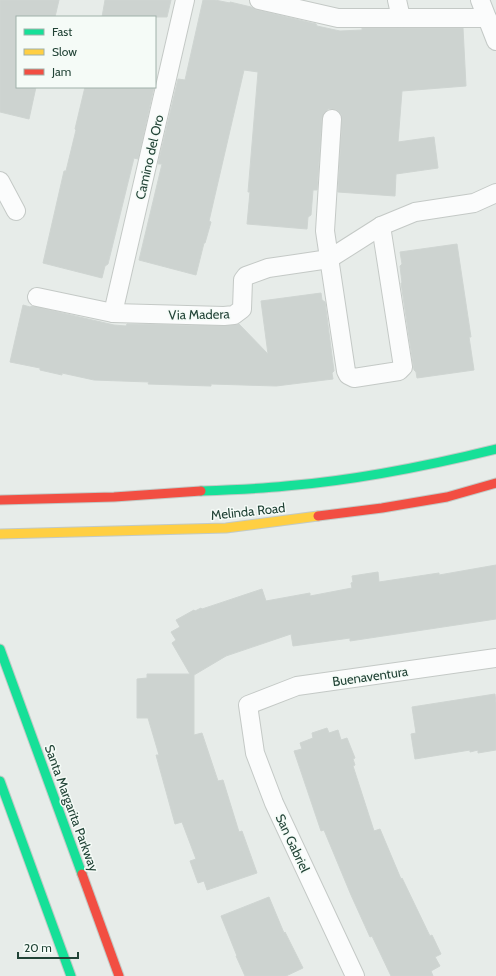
<svg xmlns="http://www.w3.org/2000/svg" width="496" height="976" font-family="Cabin,sans-serif">
<style>
.building{fill:#cdd3d0;stroke:#cfd5d2}
.lines{fill:none;stroke-linecap:round;stroke-linejoin:round}
.street-casing{stroke:#c4c9c6;stroke-width:20}
.fast-casing{stroke:#c2cac6;stroke-width:11}
.slow-casing{stroke:#c2cac6;stroke-width:11}
.jam-casing{stroke:#c2cac6;stroke-width:11}
.street{stroke:#fbfcfc;stroke-width:18}
.fast{stroke:#16e098;stroke-width:9}
.slow{stroke:#ffcf43;stroke-width:9}
.jam{stroke:#f24e42;stroke-width:9}
.labels{text-anchor:middle;stroke-width:3;stroke-linejoin:round;paint-order:stroke}
.street-label{font-size:13px;fill:#214336;stroke:#f5fbf7}
</style>
<rect width="100%" height="100%" fill="#e7ece9"/>
<g class="building">
<polygon points="0,0 59,0 55,17 17,17 17,87 36,87 29,119 0,112"/>
<polygon points="105,0 171,0 167,17 102,17"/>
<polygon points="203,0 215,0 230,3 230,2 251,7 257,10 316,24 317,26 340,31 362,30 362,28 463,28 466,86 402,91 398,142 434,137 438,168 396,174 395,196 338,192 342,119 341,114 337,110 332,109 328,109 324,113 322,118 317,190 313,190 311,215 308,217 307,229 247,224 250,192 248,192 258,72 244,70 209,221 211,222 205,243 204,243 196,275 139,260 162,164 158,164 178,79 185,80"/>
<polygon points="85,87 154,87 138,159 134,158 108,264 105,266 102,278 43,263 64,171 66,171 76,130 75,129"/>
<polygon points="457,244 471,337 469,337 474,370 417,378 416,372 414,370 401,283 402,283 400,266 402,264 400,252"/>
<polygon points="321,293 322,300 325,302 334,371 332,373 333,379 276,386 211,384 211,386 148,384 149,382 94,380 62,373 62,375 40,370 40,368 10,362 23,305 30,307 32,306 114,325 126,326 127,324 224,326 239,324 268,354 261,301"/>
<polygon points="496,565 496,619 350,641 350,638 293,646 291,634 226,656 194,675 194,735 202,733 218,781 223,780 239,832 242,831 257,873 207,890 204,881 198,883 190,861 196,859 182,822 175,824 156,755 159,755 148,718 137,718 137,679 147,678 147,674 190,674 172,643 176,640 171,632 180,627 176,620 194,610 195,611 201,608 202,609 262,589 266,601 310,593 310,596 352,588 351,583 353,582 352,576 378,572 379,582 439,573 439,575"/>
<polygon points="495,694 496,703 496,750 478,753 478,750 470,752 470,750 415,759 411,734 416,733 412,707"/>
<polygon points="327,728 329,733 338,730 341,740 347,738 355,758 353,759 355,765 353,766 374,831 380,829 401,879 402,878 427,930 430,936 432,935 441,954 435,957 440,966 431,971 433,976 391,976 372,936 370,937 351,895 324,830 321,831 294,751 302,749 300,743 313,738 312,733"/>
<polygon points="269,897 284,933 285,932 303,968 286,976 245,976 236,956 237,956 221,916"/>
</g>
<g class="lines">
<defs>
<g id="street">
<polyline points="259,0 338,18 487,18"/>
<polyline points="397,0 401,18"/>
<polyline points="480,0 496,41"/>
<polyline points="332,119 325,231 346,371 348,375 354,378 399,371 403,367 381,226"/>
<polyline points="0,181 16,211"/>
<polyline points="37,297 113,313 224,316 234,315 242,309 243,280 246,276 268,268 329,259 381,226 415,212 474,203 496,193"/>
<polyline points="113,313 185,0"/>
<polyline points="355,976 274,803 255,753 248,705 297,686 496,658"/>
</g>
<g id="fast">
<path d="M201,491C230,490 258,489 286,486C357,480 427,466 496,449"/>
<polyline points="0,649 82,874"/>
<polyline points="0,781 71,976"/>
</g>
<polyline id="slow" points="0,534 226,528 318,516"/>
<g id="jam">
<polyline points="0,500 114,497 201,491"/>
<polyline points="318,516 382,508 447,497 496,483"/>
<polyline points="82,874 119,976"/>
</g>
</defs>
<use href="#street" class="street-casing"/>
<use href="#fast" class="fast-casing"/>
<use href="#slow" class="slow-casing"/>
<use href="#jam" class="jam-casing"/>
<use href="#street" class="street"/>
<use href="#fast" class="fast"/>
<use href="#slow" class="slow"/>
<use href="#jam" class="jam"/>
</g>
<g class="labels">
<g class="street-label">
<text transform="translate(149 157) rotate(-77)" y="5">Camino del Oro</text>
<text transform="translate(199 314) rotate(-1)" y="5">Via Madera</text>
<text transform="translate(248 511) rotate(-6)" y="5">Melinda Road</text>
<text transform="translate(370 676) rotate(-8)" y="5">Buenaventura</text>
<text transform="translate(72 808) rotate(70)" y="5">Santa Margarita Parkway</text>
<text transform="translate(293 843) rotate(65)" y="5">San Gabriel</text>
</g>
</g>
<rect x="16" y="16" width="140" height="72" fill="#f5fbf7" stroke="#a0b1aa"/>
<rect x="24" y="29" width="20" height="6" fill="#16e098" stroke="#a0b1aa"/>
<text x="52" y="36" font-size="12" fill="#214336">Fast</text>
<rect x="24" y="49" width="20" height="6" fill="#ffcf43" stroke="#a0b1aa"/>
<text x="52" y="56" font-size="12" fill="#214336">Slow</text>
<rect x="24" y="69" width="20" height="6" fill="#f24e42" stroke="#a0b1aa"/>
<text x="52" y="76" font-size="12" fill="#214336">Jam</text>
<path d="M18 952v6h60v-6" fill="none" stroke="#214336" stroke-width="2"/>
<text x="24" y="952" font-size="12" fill="#214336" stroke="#f5fbf7" stroke-width="3" paint-order="stroke">20 m</text>
</svg>
